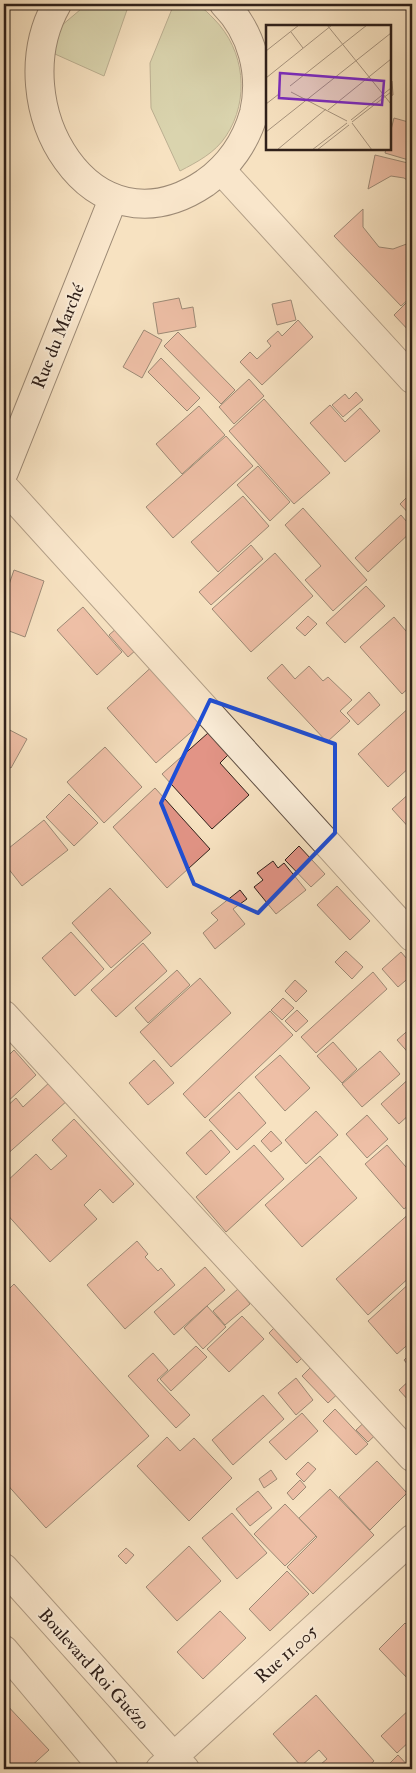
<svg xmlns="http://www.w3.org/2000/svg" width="416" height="1773" font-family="'IM FELL Double Pica',serif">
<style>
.green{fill:#b7c497;stroke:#737258}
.building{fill:#e29486;stroke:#2f201a}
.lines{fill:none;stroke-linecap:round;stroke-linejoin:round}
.minor-casing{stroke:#615044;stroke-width:30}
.secondary-casing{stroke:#2f201a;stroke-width:30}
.minor{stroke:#faecd7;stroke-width:28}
.secondary{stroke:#faecd7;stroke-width:28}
.marked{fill:none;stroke:#1d4ed8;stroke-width:4;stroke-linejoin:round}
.labels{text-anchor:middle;stroke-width:4;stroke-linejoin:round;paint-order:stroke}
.street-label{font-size:18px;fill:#2f201a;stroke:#faecd7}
.inset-road{fill:none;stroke:#a7947e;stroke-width:1}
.view{fill:#7b2cbf;fill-opacity:0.15;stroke:#7b2cbf;stroke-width:2.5}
.inset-edge{fill:none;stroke:#2f201a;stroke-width:2.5}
</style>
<rect width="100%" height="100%" fill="#f7e2c1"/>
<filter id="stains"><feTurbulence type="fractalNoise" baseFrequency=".004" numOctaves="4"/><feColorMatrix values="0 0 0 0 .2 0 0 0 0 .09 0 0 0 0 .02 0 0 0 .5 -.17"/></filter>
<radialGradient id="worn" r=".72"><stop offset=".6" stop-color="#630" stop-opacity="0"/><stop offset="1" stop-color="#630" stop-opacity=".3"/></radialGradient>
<g class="green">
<polygon points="87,4 129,4 104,76 46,50 61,26"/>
<path d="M174,4C181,4 190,2 197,5C204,8 209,14 214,19C245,50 250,100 226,136C215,153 197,162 180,171L151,108L150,63Z"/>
</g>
<g class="building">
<polygon points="390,81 392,81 393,95 390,96"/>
<polygon points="394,118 412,123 412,161 385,153 386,149 390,149 390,134"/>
<polygon points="375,155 412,164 412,183 404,178 391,176 368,189"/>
<polygon points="363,209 363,227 379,247 393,249 412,242 412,296 401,306 334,236"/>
<polygon points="179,298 182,309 193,307 196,327 158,334 153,303"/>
<polygon points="291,300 296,320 277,325 272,304"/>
<polygon points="408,301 412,305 412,334 394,315"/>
<polygon points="298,320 313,337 262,385 240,362 250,352 257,359 271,346 267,341 278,331 282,336"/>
<polygon points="144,330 162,340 142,378 123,367"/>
<polygon points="178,332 235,390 221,404 164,346"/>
<polygon points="161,358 200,398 187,411 148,372"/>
<polygon points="249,379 264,396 234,424 219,407"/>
<polygon points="356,392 363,400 343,417 332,405 345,394 349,399"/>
<polygon points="264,399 330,473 294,504 229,431"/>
<polygon points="330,405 345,422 360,408 380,431 345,462 310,423"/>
<polygon points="199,406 225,435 182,474 156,444"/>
<polygon points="226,436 253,466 173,538 146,507"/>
<polygon points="258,466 290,502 270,521 237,485"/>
<polygon points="412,492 412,517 400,504"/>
<polygon points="243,496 269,526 218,572 191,542"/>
<polygon points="303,508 367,580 333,611 305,580 321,566 285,525"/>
<polygon points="401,515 412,528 412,531 368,572 355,558"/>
<polygon points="251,545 263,559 211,605 199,592"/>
<polygon points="275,553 313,596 251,652 212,609"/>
<polygon points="14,570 44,581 25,637 4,629 4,599"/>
<polygon points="366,586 385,606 345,643 326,623"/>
<polygon points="83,607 122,652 97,675 57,630"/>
<polygon points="308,616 317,624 305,636 296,628"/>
<polygon points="394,617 412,638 412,685 402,694 360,647"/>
<polygon points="125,621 144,643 128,657 109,635"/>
<polygon points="157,662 207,718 156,763 107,708"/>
<polygon points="282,664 295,679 309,666 323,681 328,677 352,700 340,711 350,721 327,742 267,678"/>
<polygon points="369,692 380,705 358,725 347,713"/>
<polygon points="412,705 412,765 388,787 358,754"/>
<polygon points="4,727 27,739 11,768 4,764"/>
<polygon points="208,733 228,755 220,763 249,795 212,829 162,774"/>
<polygon points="105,747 142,787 104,823 67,782"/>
<polygon points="155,788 210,849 167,888 113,827"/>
<polygon points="412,791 412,831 392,809"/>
<polygon points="69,794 98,823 74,846 46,817"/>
<polygon points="44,820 68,850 22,886 4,863 4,852"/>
<polygon points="299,846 325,874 311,887 285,860"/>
<polygon points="273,861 278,868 284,863 306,890 276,914 254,887 263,880 257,873"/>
<polygon points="337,886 370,921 350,940 317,905"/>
<polygon points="110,888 151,933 111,968 72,923"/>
<polygon points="240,890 247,899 233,909 245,924 215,949 203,933 218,920 211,913"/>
<polygon points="71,932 104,969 75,996 42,958"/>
<polygon points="143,943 167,971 116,1017 91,990"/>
<polygon points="346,951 363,967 352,979 335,962"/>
<polygon points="401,952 412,965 412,975 398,987 382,969"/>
<polygon points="177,970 190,985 148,1023 135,1008"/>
<polygon points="373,972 387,989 316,1053 301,1037"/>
<polygon points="200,978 231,1013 171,1067 140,1032"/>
<polygon points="295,980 307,991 296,1002 285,991"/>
<polygon points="283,998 294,1008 282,1020 271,1010"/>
<polygon points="297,1010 308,1021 296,1032 285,1021"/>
<polygon points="270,1011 293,1035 205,1118 183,1094"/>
<polygon points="412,1027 412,1057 397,1040"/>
<polygon points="333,1042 357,1069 342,1083 317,1056"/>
<polygon points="14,1050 36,1075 4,1105 4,1060"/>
<polygon points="380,1051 400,1074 362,1107 342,1084"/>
<polygon points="280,1055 310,1088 285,1111 255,1077"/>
<polygon points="154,1060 174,1083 148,1105 129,1083"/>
<polygon points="412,1076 412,1112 399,1124 381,1104"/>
<polygon points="51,1081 68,1100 4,1157 4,1124 7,1121 4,1118 4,1109 16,1098 23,1107"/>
<polygon points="239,1092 266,1123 237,1150 209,1120"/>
<polygon points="316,1111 338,1135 306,1164 285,1140"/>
<polygon points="367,1115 388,1139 367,1158 346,1134"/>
<polygon points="74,1119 134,1184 113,1203 100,1189 84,1205 97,1219 50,1262 4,1211 4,1184 36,1154 51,1170 67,1156 52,1140"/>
<polygon points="412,1121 412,1134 406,1127"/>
<polygon points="211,1130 230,1152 206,1175 186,1153"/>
<polygon points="271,1131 282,1143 271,1152 261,1141"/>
<polygon points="254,1145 284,1179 226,1232 196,1197"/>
<polygon points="387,1145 412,1174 412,1203 404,1209 365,1164"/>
<polygon points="320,1156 357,1198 302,1247 265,1205"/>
<polygon points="412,1211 412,1275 368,1315 336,1279"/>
<polygon points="137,1241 148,1254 145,1257 158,1271 161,1268 175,1285 125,1329 87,1285"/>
<polygon points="205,1267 225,1290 174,1335 154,1312"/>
<polygon points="412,1281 412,1341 397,1354 368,1321"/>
<polygon points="14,1284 149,1436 46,1528 4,1481 4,1294"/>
<polygon points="238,1289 250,1304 225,1325 213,1311"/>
<polygon points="207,1306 226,1327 203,1349 184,1328"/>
<polygon points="242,1316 264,1339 229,1372 207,1349"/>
<polygon points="281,1321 309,1351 297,1363 269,1333"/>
<polygon points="196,1346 207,1357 171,1391 160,1379"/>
<polygon points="412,1352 412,1370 404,1360"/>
<polygon points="153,1353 168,1370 157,1380 190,1415 176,1428 128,1376"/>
<polygon points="319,1359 345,1387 328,1403 302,1376"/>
<polygon points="296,1378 313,1400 296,1415 278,1393"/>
<polygon points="412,1378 412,1399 409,1401 399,1390"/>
<polygon points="263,1395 284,1419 233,1465 212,1440"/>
<polygon points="335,1409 368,1444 356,1455 323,1421"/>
<polygon points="302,1413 318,1431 286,1460 269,1442"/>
<polygon points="372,1415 384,1427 368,1442 356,1430"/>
<polygon points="167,1437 180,1451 194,1438 232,1478 189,1521 137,1466"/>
<polygon points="377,1461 407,1493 370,1530 339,1497"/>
<polygon points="308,1462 316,1469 304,1482 296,1474"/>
<polygon points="271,1470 277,1479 264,1488 259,1479"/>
<polygon points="300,1480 306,1487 293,1500 287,1493"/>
<polygon points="330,1489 374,1535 313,1594 287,1567 317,1537 299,1518"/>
<polygon points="258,1491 272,1508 250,1526 236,1509"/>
<polygon points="285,1504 316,1536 285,1566 254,1534"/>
<polygon points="232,1513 267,1553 237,1579 202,1538"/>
<polygon points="189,1546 221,1581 177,1621 146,1587"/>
<polygon points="126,1548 134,1555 126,1564 118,1556"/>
<polygon points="287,1571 309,1594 270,1631 249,1609"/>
<polygon points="220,1611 246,1638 203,1679 177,1652"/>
<polygon points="405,1623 412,1630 412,1683 379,1649"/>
<polygon points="316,1695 374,1761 365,1769 315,1769 327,1759 319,1750 301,1766 273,1734"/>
<polygon points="4,1702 49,1750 28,1769 4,1769"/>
<polygon points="412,1707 412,1739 397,1753 381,1736"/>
<polygon points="412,1754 412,1766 406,1760"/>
<polygon points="398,1755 411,1769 384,1769"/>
</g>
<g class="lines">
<defs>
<g id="minor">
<polyline points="221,170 412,379"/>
<polyline points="4,487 412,937"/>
<polyline points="4,1015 412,1457"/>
<polyline points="4,1568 185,1769"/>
<polyline points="4,1650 104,1769"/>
<polyline points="160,1769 412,1539"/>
</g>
<g id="secondary">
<path d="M57,4C0,104 91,260 205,183C229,166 246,141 254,113C263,74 252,32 224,4"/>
<polyline points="4,472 113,199"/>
</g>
</defs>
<use href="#minor" class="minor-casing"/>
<use href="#secondary" class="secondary-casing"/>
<use href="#minor" class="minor"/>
<use href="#secondary" class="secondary"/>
</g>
<path d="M0 0H416V1773H0ZM210,700L335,744V833L258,913L194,884L161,803Z" fill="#f7e2c1" fill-opacity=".55" fill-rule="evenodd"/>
<path class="marked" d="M210,700L335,744V833L258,913L194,884L161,803Z"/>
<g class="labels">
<g class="street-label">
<text transform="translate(58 336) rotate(-68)" y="6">Rue du Marché</text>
<text transform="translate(286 1654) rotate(-42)" y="6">Rue 11.005</text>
<text transform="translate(94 1669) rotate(48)" y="6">Boulevard Roi Guézo</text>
</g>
</g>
<g transform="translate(266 25)">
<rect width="125" height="125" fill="#f7e2c1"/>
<path class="inset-road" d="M61,0L125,79M25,7L37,23M0,26L33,0M0,53L66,0M24,61L101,0M25,67L81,96M0,79L13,69M62,85L125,34M85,95L125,63M86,97L125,67M86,98L106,125M0,107L125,8M11,125L60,84M46,125L81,98M51,125L83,100"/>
<path class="view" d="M14,48L118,56L116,80L13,73Z"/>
<rect width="125" height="125" class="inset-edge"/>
</g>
<rect width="416" height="1773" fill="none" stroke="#f7e2c1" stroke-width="20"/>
<rect x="5" y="5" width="406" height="1763" fill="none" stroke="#2f201a" stroke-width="2.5"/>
<rect x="10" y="10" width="396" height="1753" fill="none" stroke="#2f201a"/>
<rect width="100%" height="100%" filter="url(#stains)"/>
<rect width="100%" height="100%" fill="url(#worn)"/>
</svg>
